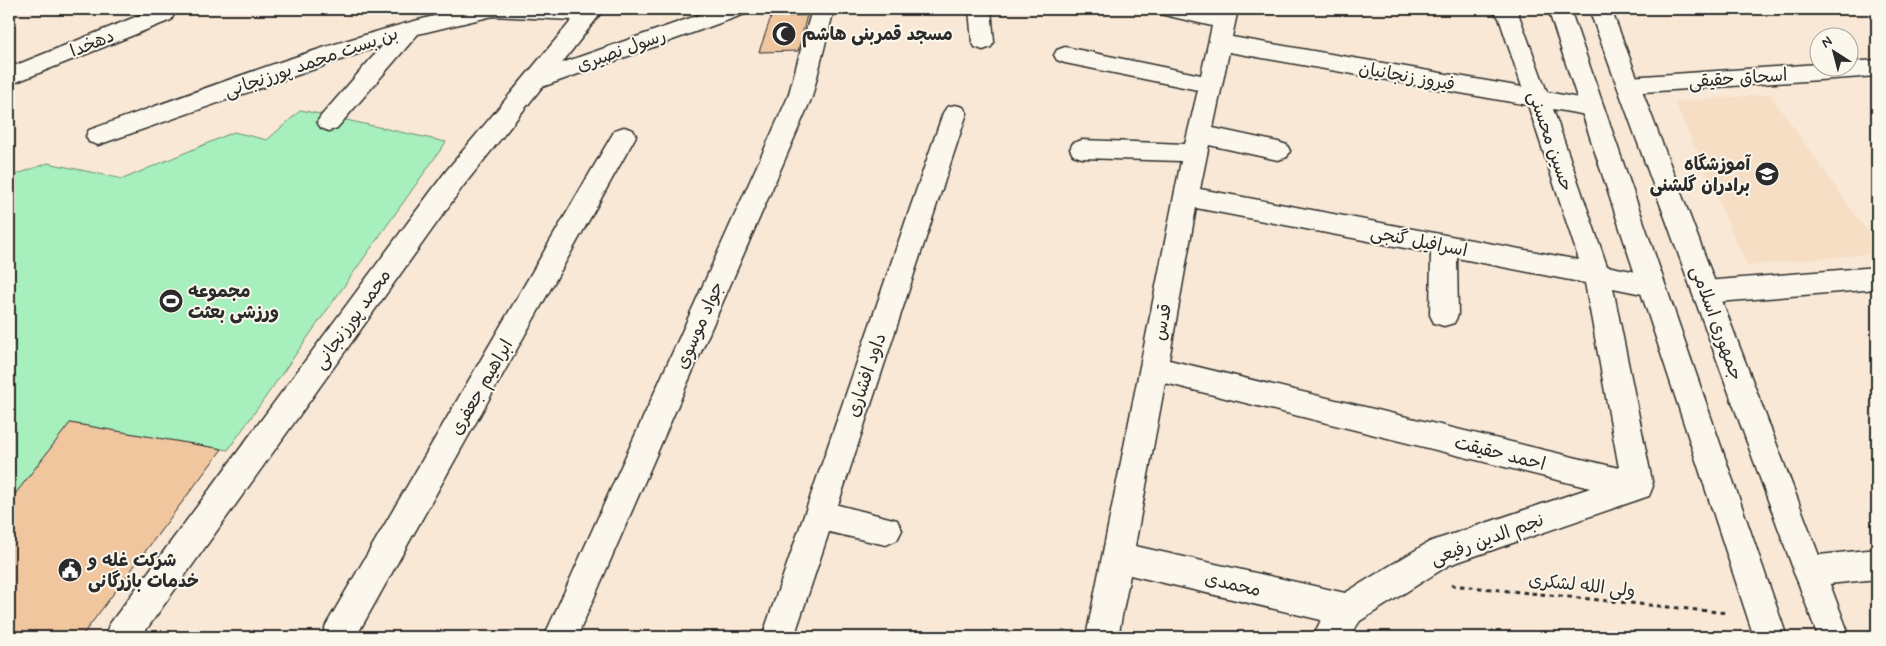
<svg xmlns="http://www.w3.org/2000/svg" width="1886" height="646" font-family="Mynerve,'Playpen Sans Arabic',sans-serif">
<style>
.built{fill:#f6dec5}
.green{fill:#a7efbc;stroke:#698d74}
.building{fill:#f0c69f;stroke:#2b2b2b}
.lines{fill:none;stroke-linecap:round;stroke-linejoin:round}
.minor-casing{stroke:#2b2b2b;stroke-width:3}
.major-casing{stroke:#2b2b2b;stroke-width:3}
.path{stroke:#2b2b2b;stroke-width:3;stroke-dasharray:4.5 4.5;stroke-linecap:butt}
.minor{fill:#fbf7ec;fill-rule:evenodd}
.major{fill:#fbf7ec;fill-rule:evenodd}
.labels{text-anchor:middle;stroke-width:4;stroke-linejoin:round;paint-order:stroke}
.poi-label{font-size:18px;font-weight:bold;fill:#2b2b2b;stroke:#fbf7ec;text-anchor:start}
.street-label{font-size:18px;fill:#2b2b2b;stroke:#fbf7ec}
</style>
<rect width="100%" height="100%" fill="#f8e8d5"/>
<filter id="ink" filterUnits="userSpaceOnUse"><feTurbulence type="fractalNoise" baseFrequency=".02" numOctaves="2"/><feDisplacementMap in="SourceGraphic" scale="10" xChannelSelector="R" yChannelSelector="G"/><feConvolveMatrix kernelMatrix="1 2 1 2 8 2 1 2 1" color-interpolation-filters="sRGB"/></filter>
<g filter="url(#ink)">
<polygon class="built" points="1770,94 1877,246 1877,253 1747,266 1675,102"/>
<polygon class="green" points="301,110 446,142 228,450 70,423 9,506 9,177 48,163 123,179 234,132 267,140"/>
<g class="building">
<polygon points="807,15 798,51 759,52 771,17"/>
<polygon points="70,423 222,449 81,637 9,637 9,502"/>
</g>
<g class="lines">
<defs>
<g id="minor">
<path d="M463,9H604L562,63L716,9H748L745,14L542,87L464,185L141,637H105L109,625L446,171L572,20L493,16L418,34L337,128L329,131L321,128L317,122L321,116L383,45L98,145L89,142L86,136L89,130C212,86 336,38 463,9Z"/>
<polygon points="812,9 834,9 812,97 577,637 544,637 788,97"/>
<polygon points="969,9 991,9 994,42 991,47 983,50 975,47 972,42"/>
<path d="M1157,9H1199L1215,12L1216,9H1238L1232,37L1522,87L1499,18L1492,9L1517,10L1547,92L1600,102L1604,108L1600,114L1592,116L1553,109L1607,266L1661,277L1665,285L1661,293L1652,296L1613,288L1653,486L1649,496L1449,565L1360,621L1349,637H1313L1321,620L1130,575L1118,637H1086L1181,161L1082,158L1073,155L1070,149L1073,143L1082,140L1185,144L1198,90L1065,63L1057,60L1054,55L1057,50L1065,47L1201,75L1212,26L1160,14ZM1229,52L1528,105L1579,260L1200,189L1209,145L1278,160L1287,157L1290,151L1287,145L1278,142L1213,128ZM1196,208L1431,253L1430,315L1434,323L1444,326L1454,323L1458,315L1457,258L1585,283L1619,468L1169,360ZM1165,383L1590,488L1429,542L1345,593L1135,546Z"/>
<polygon points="1877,60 1877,76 1629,93 1621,91 1617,85 1621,79 1629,77 1818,64 1818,68 1848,68 1848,62"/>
<polygon points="955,105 963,107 967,113 838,505 897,520 902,530 897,540 886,545 829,532 794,637 762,637 943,113 947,107"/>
<polygon points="624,127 633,130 636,136 356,637 322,637 326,625 615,130"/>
<polygon points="1877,267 1877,289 1705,303 1695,300 1692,292 1695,284 1705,281"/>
<polygon points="1877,549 1877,579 1809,586 1798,582 1793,571 1798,560 1809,556"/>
</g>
<g id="major">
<polygon points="155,9 177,9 171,20 9,85 9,68"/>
<polygon points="1548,9 1570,9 1787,637 1754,637"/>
<polygon points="1589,9 1611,9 1850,637 1818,637"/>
</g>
</defs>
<use href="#minor" class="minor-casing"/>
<use href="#major" class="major-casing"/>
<polyline class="path" points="1451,585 1728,613"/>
<use href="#minor" class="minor"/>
<use href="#major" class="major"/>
</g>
</g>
<defs>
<symbol id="mosque-disc" viewBox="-11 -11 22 22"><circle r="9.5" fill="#2b2b2b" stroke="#fbf7ec"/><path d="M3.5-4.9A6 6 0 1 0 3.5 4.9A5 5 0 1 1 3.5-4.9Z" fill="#fff"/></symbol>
<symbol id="school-disc" viewBox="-11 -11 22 22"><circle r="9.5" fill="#2b2b2b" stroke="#fbf7ec"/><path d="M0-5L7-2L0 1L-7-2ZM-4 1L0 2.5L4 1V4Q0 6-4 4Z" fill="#fff"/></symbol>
<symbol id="stadium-disc" viewBox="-11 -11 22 22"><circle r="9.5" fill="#2b2b2b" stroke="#fbf7ec"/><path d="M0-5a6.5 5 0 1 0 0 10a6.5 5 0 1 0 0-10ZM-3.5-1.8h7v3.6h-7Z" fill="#fff"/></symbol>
<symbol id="civic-disc" viewBox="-11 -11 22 22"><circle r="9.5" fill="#2b2b2b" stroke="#fbf7ec"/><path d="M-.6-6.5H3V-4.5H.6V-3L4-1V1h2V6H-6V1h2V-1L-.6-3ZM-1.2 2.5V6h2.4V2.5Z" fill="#fff"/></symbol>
</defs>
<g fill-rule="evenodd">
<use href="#mosque-disc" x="770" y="20" width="28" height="28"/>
<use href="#school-disc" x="1753" y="160" width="28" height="28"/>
<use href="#stadium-disc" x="157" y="287" width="28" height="28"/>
<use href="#civic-disc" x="56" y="556" width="28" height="28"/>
</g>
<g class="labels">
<g class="poi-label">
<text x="802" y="40">مسجد قمربنی هاشم</text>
<text x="1750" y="170" text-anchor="end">آموزشگاه<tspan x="1750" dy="21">برادران گلشنی</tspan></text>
<text x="188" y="297">مجموعه<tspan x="188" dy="21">ورزشی بعثت</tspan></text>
<text x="88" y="566">شرکت غله و<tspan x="88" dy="21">خدمات بازرگانی</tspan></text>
</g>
<g class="street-label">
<text transform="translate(92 43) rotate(-22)" y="6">دهخدا</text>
<text transform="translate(621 50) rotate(-20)" y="6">رسول نصیری</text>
<text transform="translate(311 62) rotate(-19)" y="6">بن بست محمد پورزنجانی</text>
<text transform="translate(1407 76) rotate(10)" y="6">فیروز زنجانیان</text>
<text transform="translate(1738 78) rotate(-4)" y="6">اسحاق حقیقی</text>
<text transform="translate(1551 141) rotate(71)" y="6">حسین محسنی</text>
<text transform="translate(1419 241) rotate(11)" y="6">اسرافیل گنجی</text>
<text transform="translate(352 319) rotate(-54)" y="6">محمد پورزنجانی</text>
<text transform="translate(1162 322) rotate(-79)" y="6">قدس</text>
<text transform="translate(1717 323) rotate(70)" y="6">جمهوری اسلامی</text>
<text transform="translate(699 325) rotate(-66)" y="6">جواد موسوی</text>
<text transform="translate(866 375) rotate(-71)" y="6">داود افشاری</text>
<text transform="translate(481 387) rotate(-60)" y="6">ابراهیم جعفری</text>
<text transform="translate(1500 453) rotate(14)" y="6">احمد حقیقت</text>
<text transform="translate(1487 539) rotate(-20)" y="6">نجم الدین رفیعی</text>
<text transform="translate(1233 584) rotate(13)" y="6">محمدی</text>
<text transform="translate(1582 585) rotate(6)" y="6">ولی الله لشکری</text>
</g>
</g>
<rect width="1886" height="646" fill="none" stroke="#fbf7ec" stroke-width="30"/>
<rect x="15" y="15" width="1856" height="616" fill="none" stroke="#2b2b2b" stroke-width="2" filter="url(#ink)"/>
<g transform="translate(1834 52) rotate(324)"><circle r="24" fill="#fbf7ec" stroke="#a8a59f"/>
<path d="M0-4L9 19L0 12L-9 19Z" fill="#2b2b2b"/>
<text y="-8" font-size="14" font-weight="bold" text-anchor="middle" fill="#2b2b2b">N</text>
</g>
</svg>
